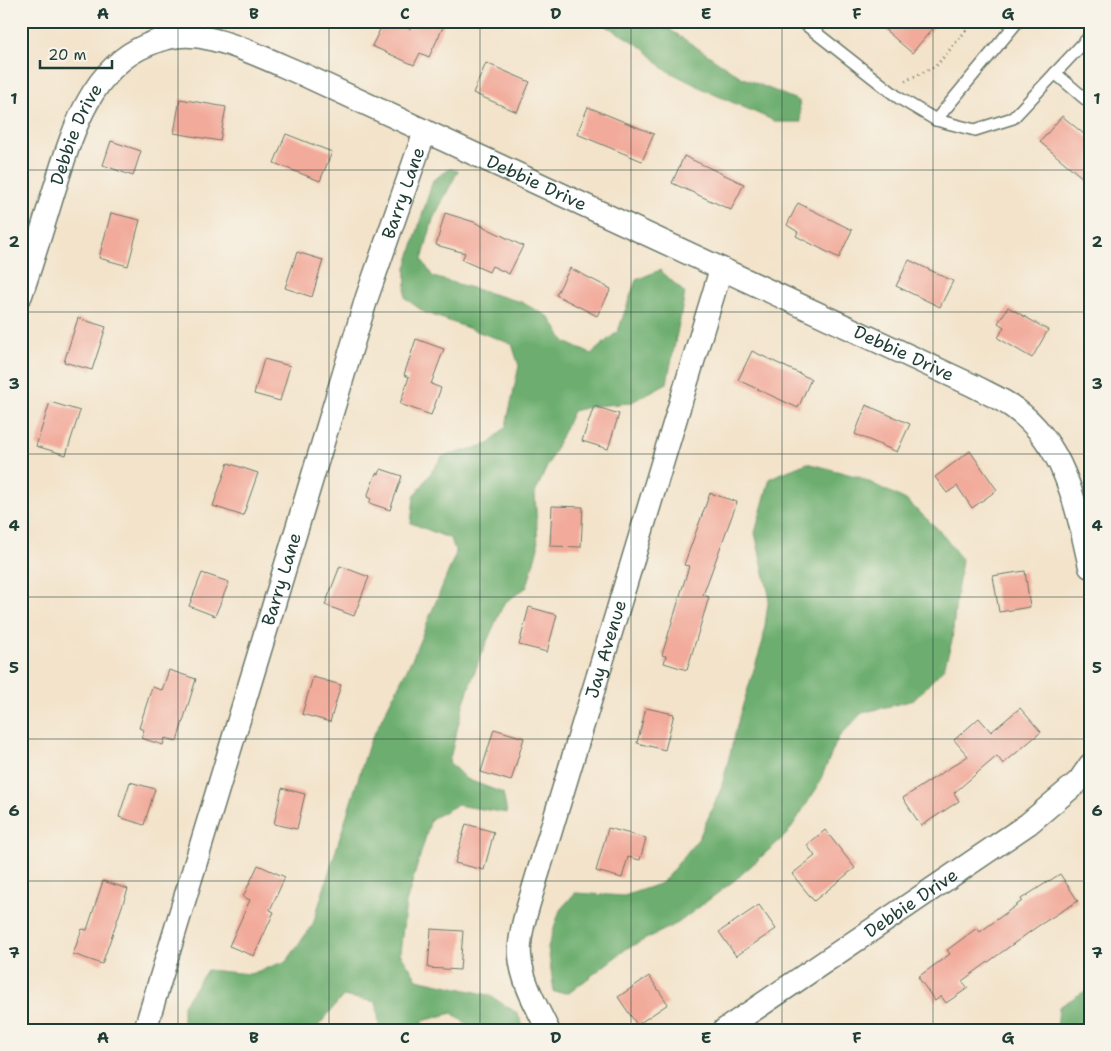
<svg xmlns="http://www.w3.org/2000/svg" width="1111" height="1051" font-family="'Shantell Sans',sans-serif">
<style>
.forest{fill:#6dae70;stroke:#467652}
.building{fill:#f2ab9b}
.lines{fill:none;stroke-linecap:round;stroke-linejoin:round}
.lane-casing{stroke:#697768;stroke-width:14}
.street-casing{stroke:#697768;stroke-width:25}
.path{stroke:#697768;stroke-width:3;stroke-dasharray:1 4;stroke-linecap:butt}
.lane{stroke:#fff;stroke-width:11}
.street{stroke:#fff;stroke-width:22}
.grid{fill:none;stroke:#1f3d34;stroke-width:1;stroke-opacity:0.55}
.labels{text-anchor:middle;stroke-width:4;stroke-linejoin:round;paint-order:stroke}
.street-label{font-size:18px;fill:#1f3d34;stroke:#f7f3e8}
.neatline{fill:none;stroke:#1f3d34;stroke-width:2}
.grid-label{font-size:16px;text-anchor:middle;font-weight:bold;fill:#1f3d34}
</style>
<rect width="100%" height="100%" fill="#f7f3e8"/>
<filter id="ink" filterUnits="userSpaceOnUse"><feTurbulence type="fractalNoise" baseFrequency=".02" numOctaves="2"/><feDisplacementMap in="SourceGraphic" scale="10" xChannelSelector="R" yChannelSelector="G"/><feConvolveMatrix kernelMatrix="1 2 1 2 8 2 1 2 1" color-interpolation-filters="sRGB"/></filter>
<filter id="wash" filterUnits="userSpaceOnUse"><feTurbulence type="fractalNoise" baseFrequency=".0096" numOctaves="4" result="noise"/><feDisplacementMap in="SourceGraphic" scale="20" xChannelSelector="R" yChannelSelector="G"/><feGaussianBlur stdDeviation="1.12" result="paint"/><feColorMatrix in="noise" values="0 0 0 0 0 0 0 0 0 0 0 0 0 0 0 0 0 1.4 0 .05"/><feComposite in="paint" operator="in"/></filter>
<g filter="url(#wash)">
<rect width="100%" height="100%" fill="#f3e3ca"/>
<g class="forest">
<polygon points="598,21 657,21 741,77 799,101 801,122 777,122 709,92 664,69 642,47"/>
<polygon points="450,169 458,171 433,219 422,260 433,277 521,302 549,317 565,342 591,354 618,331 636,280 660,270 685,293 667,383 630,403 594,406 573,411 535,493 538,547 527,587 504,603 480,657 464,702 449,762 466,779 503,793 507,813 457,805 431,819 406,903 400,953 417,979 489,995 517,1013 525,1030 474,1030 452,1013 423,1021 418,1030 380,1030 376,1002 343,996 315,1030 183,1029 183,1005 207,970 250,974 287,961 313,924 369,744 413,657 456,553 451,539 411,523 414,497 442,457 489,444 506,426 519,366 512,344 424,312 405,298 406,268 433,180"/>
<polygon points="807,463 859,477 906,500 940,531 962,560 956,599 952,641 944,668 914,700 862,713 838,738 817,788 787,834 735,880 678,923 626,949 569,993 554,992 548,947 560,910 575,893 624,896 662,883 699,838 721,789 740,714 763,641 769,595 755,533 770,478"/>
<polygon points="1090,988 1090,1030 1057,1030 1059,1007"/>
</g>
<g id="blocks">
<g class="building">
<polygon points="384,21 392,21 410,29 413,21 446,21 429,57 420,53 414,65 372,46"/>
<polygon points="875,21 939,21 912,53"/>
<polygon points="486,63 530,82 517,112 473,93"/>
<polygon points="180,99 226,107 220,141 174,133"/>
<polygon points="588,107 654,134 642,161 577,134"/>
<polygon points="1062,116 1090,139 1090,184 1040,142"/>
<polygon points="286,134 332,152 320,181 274,163"/>
<polygon points="111,141 141,151 133,176 103,165"/>
<polygon points="684,156 744,184 731,210 672,183"/>
<polygon points="798,203 852,230 839,258 796,236 798,232 787,225"/>
<polygon points="111,213 140,220 128,266 99,258"/>
<polygon points="445,213 474,222 523,246 509,274 492,266 489,272 462,260 465,253 436,245"/>
<polygon points="297,252 323,260 312,297 285,288"/>
<polygon points="909,260 953,281 940,307 896,286"/>
<polygon points="570,268 611,289 597,316 556,295"/>
<polygon points="1008,307 1048,330 1032,358 998,338 1004,327 998,323"/>
<polygon points="78,318 106,327 92,370 64,362"/>
<polygon points="416,339 444,349 431,384 441,388 431,415 400,404 409,377 404,375"/>
<polygon points="752,351 811,379 798,408 738,380"/>
<polygon points="264,359 290,366 280,401 254,394"/>
<polygon points="50,402 80,411 66,455 36,446"/>
<polygon points="866,405 910,424 897,452 855,434"/>
<polygon points="594,406 619,414 608,449 582,441"/>
<polygon points="970,451 997,490 972,508 957,486 947,493 935,477"/>
<polygon points="228,463 258,473 243,516 213,506"/>
<polygon points="381,469 402,476 390,510 369,503 371,499 367,497 376,473 379,474"/>
<polygon points="710,493 737,502 703,595 709,597 687,670 664,663 666,656 662,655 689,566 684,565"/>
<polygon points="552,506 583,507 581,547 550,546"/>
<polygon points="340,566 369,577 354,616 325,605"/>
<polygon points="1025,571 1030,607 999,612 993,576"/>
<polygon points="202,573 229,582 215,616 189,606"/>
<polygon points="529,607 557,615 547,652 519,645"/>
<polygon points="169,670 196,679 177,741 165,738 163,745 141,738 144,730 139,728 152,687 162,690"/>
<polygon points="313,677 341,685 330,722 302,714"/>
<polygon points="646,708 674,714 665,750 637,743"/>
<polygon points="1020,708 1041,732 1003,764 997,756 954,793 959,801 921,826 903,798 968,756 954,740 979,718 991,732"/>
<polygon points="494,729 524,738 511,781 481,772"/>
<polygon points="130,782 155,789 144,825 119,817"/>
<polygon points="282,788 305,794 297,829 274,824"/>
<polygon points="466,824 494,832 484,870 455,863"/>
<polygon points="608,828 646,838 640,860 628,857 622,878 596,871"/>
<polygon points="825,830 855,868 814,901 792,874 815,856 807,845"/>
<polygon points="258,865 285,877 270,910 274,912 254,956 229,946 250,900 243,897"/>
<polygon points="1060,874 1078,901 1038,926 962,981 968,988 946,1003 941,996 935,1001 918,977 950,954 947,950 977,928 980,932 1022,901 1021,899"/>
<polygon points="103,881 128,889 102,964 73,954 82,929 87,930"/>
<polygon points="759,905 776,929 736,956 719,932"/>
<polygon points="431,929 463,931 460,970 428,968"/>
<polygon points="649,976 668,1004 637,1025 618,997"/>
</g>
</g>
</g>
<g filter="url(#ink)">
<use href="#blocks" fill-opacity="0" stroke="#697768" stroke-width="1"/>
<g class="lines">
<defs>
<g id="lane">
<polyline points="801,21 899,98 936,120 975,130 1013,118 1090,36"/>
<polyline points="1055,73 1090,103"/>
<polyline points="936,120 1018,21"/>
</g>
<g id="street">
<path id="s1" d="M21,295C32,263 42,230 52,197C70,141 87,70 147,45C161,39 176,35 191,36C222,37 273,62 302,74L974,386C987,393 1002,399 1014,408C1066,445 1077,509 1090,567"/>
<path id="s2" d="M145,1030L367,297L425,131"/>
<path id="s3" d="M548,1030C537,1007 522,982 520,956C518,934 529,904 535,883L721,269"/>
<path id="s4" d="M724,1030L1028,824L1079,781L1090,765"/>
</g>
</defs>
<use href="#lane" class="lane-casing"/>
<use href="#street" class="street-casing"/>
<polyline class="path" points="905,81 936,66 974,21"/>
<use href="#lane" class="lane"/>
<use href="#street" class="street"/>
</g>
</g>
<path class="grid" d="M178,21V1030M329,21V1030M480,21V1030M631,21V1030M782,21V1030M933,21V1030M21,170H1090M21,312H1090M21,454H1090M21,597H1090M21,739H1090M21,881H1090"/>
<g class="labels">
<g class="street-label">
<text dy="6" stroke="none"><textPath href="#s1" startOffset="170">Debbie Drive</textPath></text>
<text dy="6" stroke="none"><textPath href="#s1" startOffset="710">Debbie Drive</textPath></text>
<text dy="6" stroke="none"><textPath href="#s2" startOffset="876">Barry Lane</textPath></text>
<text dy="6" stroke="none"><textPath href="#s1" startOffset="1115">Debbie Drive</textPath></text>
<text dy="6" stroke="none"><textPath href="#s2" startOffset="471">Barry Lane</textPath></text>
<text dy="6" stroke="none"><textPath href="#s3" startOffset="399">Jay Avenue</textPath></text>
<text dy="6" stroke="none"><textPath href="#s4" startOffset="226">Debbie Drive</textPath></text>
</g>
</g>
<rect width="1111" height="1051" fill="none" stroke="#f7f3e8" stroke-width="55"/>
<path d="M40 60v8h72v-8" fill="none" stroke="#1f3d34" stroke-width="2.5"/>
<text x="48" y="60" font-size="15" fill="#1f3d34" stroke="#f7f3e8" stroke-width="4" paint-order="stroke">20 m</text>
<rect x="28" y="28" width="1056" height="996" class="neatline"/>
<g class="grid-label">
<text x="103" y="19">A</text>
<text x="254" y="19">B</text>
<text x="405" y="19">C</text>
<text x="556" y="19">D</text>
<text x="706" y="19">E</text>
<text x="857" y="19">F</text>
<text x="1008" y="19">G</text>
<text x="14" y="104">1</text>
<text x="1097" y="104">1</text>
<text x="14" y="247">2</text>
<text x="1097" y="247">2</text>
<text x="14" y="389">3</text>
<text x="1097" y="389">3</text>
<text x="14" y="531">4</text>
<text x="1097" y="531">4</text>
<text x="14" y="673">5</text>
<text x="1097" y="673">5</text>
<text x="14" y="816">6</text>
<text x="1097" y="816">6</text>
<text x="14" y="958">7</text>
<text x="1097" y="958">7</text>
<text x="103" y="1043">A</text>
<text x="254" y="1043">B</text>
<text x="405" y="1043">C</text>
<text x="556" y="1043">D</text>
<text x="706" y="1043">E</text>
<text x="857" y="1043">F</text>
<text x="1008" y="1043">G</text>
</g>
</svg>
